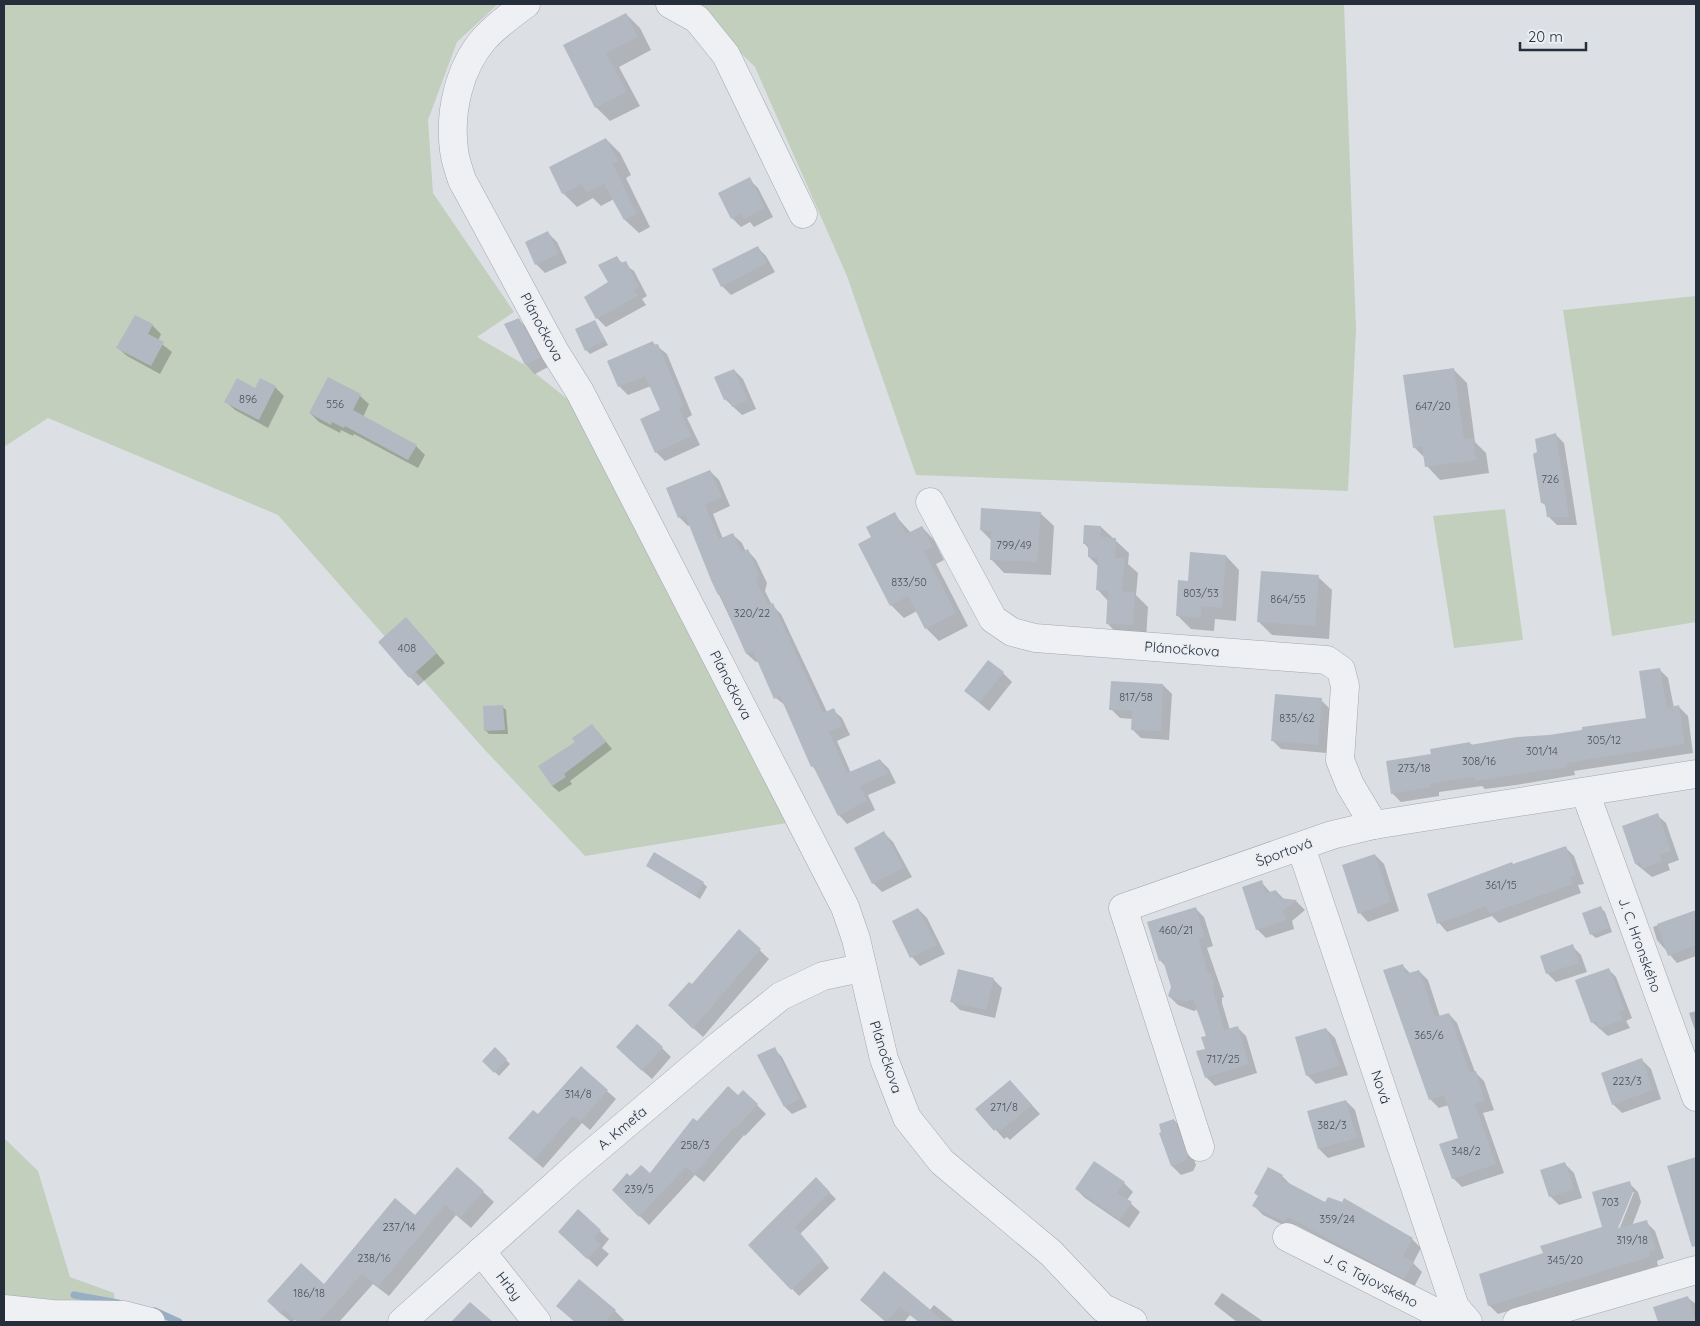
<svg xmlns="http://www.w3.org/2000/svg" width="1700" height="1326" font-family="Quicksand,sans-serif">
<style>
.green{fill:#c2cfbd}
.shadow{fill:#0003;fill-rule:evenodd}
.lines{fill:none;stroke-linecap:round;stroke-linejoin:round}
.stream{stroke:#98aec5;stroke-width:7}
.building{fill:#b3b9c2}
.minor-casing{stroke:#a2a7af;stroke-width:29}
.minor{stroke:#eef0f4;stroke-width:28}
.labels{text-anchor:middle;stroke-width:4;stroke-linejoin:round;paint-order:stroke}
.number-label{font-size:11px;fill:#49515d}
.street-label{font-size:14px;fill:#262e3b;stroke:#ebeff3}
</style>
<rect width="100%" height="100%" fill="#dce0e5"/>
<g class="green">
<polygon points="4,4 498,4 457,42 428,120 433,193 514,312 477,337 525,365 575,405 787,823 585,856 484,749 278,515 48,418 4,447"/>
<polygon points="691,4 1344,4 1356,329 1348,491 916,475 847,276 755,67"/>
<polygon points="1696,296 1696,622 1612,636 1563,310"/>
<polygon points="1505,509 1523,640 1454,648 1433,516"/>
<polygon points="4,1138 38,1171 70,1277 114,1293 117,1322 4,1322"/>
</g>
<g class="shadow">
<polygon points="626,14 640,28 651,50 619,67 640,106 610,121 596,107 565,45"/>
<polygon points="606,139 620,153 631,175 626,178 650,227 639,233 625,220 614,199 601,206 593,198 577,207 563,193"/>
<polygon points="749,179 758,188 773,217 754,227 750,222 741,227 732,218"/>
<polygon points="548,233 557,242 567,263 545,273 536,264"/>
<polygon points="757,247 766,256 775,272 731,295 722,286"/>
<polygon points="616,258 634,271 647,296 642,299 646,305 606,327 597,318 586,297 609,282"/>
<polygon points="518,319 527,328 548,367 535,374 526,365 506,325"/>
<polygon points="594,321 608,345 590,354 586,350"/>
<polygon points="152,325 161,334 158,341 172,352 160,374 127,356 118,348"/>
<polygon points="652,342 667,354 692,415 687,418 700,445 665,461 656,452 661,411 651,386 628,395 619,386"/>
<polygon points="1453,369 1467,383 1475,442 1486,453 1489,473 1440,480 1427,466 1425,458 1414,447"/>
<polygon points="734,370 743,379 756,409 742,415 725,399"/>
<polygon points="328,379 360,396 369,404 363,417 416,446 425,455 418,468 354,434 353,436 341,430 340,433 319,422 310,413"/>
<polygon points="275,387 284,396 268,428 235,410 226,402 256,389"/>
<polygon points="1555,434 1564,443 1577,525 1557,525 1548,516 1547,507 1542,502"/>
<polygon points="710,471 719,480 730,506 713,514 723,539 733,535 742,543 746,552 748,551 756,560 767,583 765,591 772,605 781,614 827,712 833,710 842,718 850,735 837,741 851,773 880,760 889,769 896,783 868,795 875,810 847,824 839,815 817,771 812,766 786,706 776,698 759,661 756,662 747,654 712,580 690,525 688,526 679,517"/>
<polygon points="1040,513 1054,526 1051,575 1004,573 991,559 992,541 981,530"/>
<polygon points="894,514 911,533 922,527 934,540 944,560 936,564 968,626 939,641 926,628 917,611 904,618 891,605 872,538"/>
<polygon points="1101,527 1129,553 1128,564 1138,573 1136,595 1148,607 1146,639 1121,637 1107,623 1108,601 1098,590 1099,567 1089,557 1089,549 1084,543"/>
<polygon points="1226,556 1239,570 1236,621 1215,619 1214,631 1191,629 1177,615"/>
<polygon points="1318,577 1332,590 1329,639 1272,635 1258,621"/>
<polygon points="415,628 445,663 418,686 410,677"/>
<polygon points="1659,669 1668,678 1674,708 1679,707 1688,716 1693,753 1574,771 1575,775 1516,785 1485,789 1482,786 1439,792 1439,796 1401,802 1392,793 1433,755 1470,743 1473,746 1549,736 1647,719"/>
<polygon points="1003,673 1012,682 989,711 965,691"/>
<polygon points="1163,685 1172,694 1169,740 1141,738 1132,729 1133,719 1120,718 1111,709"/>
<polygon points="1321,700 1330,709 1327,753 1281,749 1272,740"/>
<polygon points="502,706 506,710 508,734 489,734 485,730"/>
<polygon points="598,732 612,749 570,781 572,784 559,792 552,786"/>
<polygon points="1657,815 1666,823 1679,860 1668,864 1670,870 1652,877 1636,864 1623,827"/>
<polygon points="884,833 893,842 912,877 882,892 873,883"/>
<polygon points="1565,847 1574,856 1584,884 1578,885 1581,893 1499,923 1492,916 1447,932 1439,923 1513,865"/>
<polygon points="1375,855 1384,864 1399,911 1368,922 1360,913"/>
<polygon points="647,866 703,883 707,887 700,899"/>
<polygon points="1261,882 1271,893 1276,891 1285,900 1296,901 1305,910 1292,921 1294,929 1266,938 1257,929"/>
<polygon points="1195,908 1204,917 1213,946 1207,948 1224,997 1222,998 1222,1003 1230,1030 1237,1027 1246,1036 1257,1073 1215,1086 1206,1077 1207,1036 1198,1009 1194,1011 1178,1005 1169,996 1172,987 1166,967 1160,960"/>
<polygon points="1601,908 1605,912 1612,932 1596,938 1591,934"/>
<polygon points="918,909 927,918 945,954 920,966 912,957"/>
<polygon points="1696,911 1696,956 1677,963 1657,940 1653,927"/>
<polygon points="739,931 769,959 703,1037 678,1014 692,986"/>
<polygon points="1572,946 1581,955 1587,972 1556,982 1547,973"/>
<polygon points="1402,965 1411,974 1419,971 1428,980 1440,1017 1449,1014 1457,1023 1475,1072 1484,1081 1494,1110 1483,1113 1504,1173 1462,1187 1453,1178 1460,1138 1449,1105 1439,1108 1430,1099"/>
<polygon points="1608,969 1616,977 1632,1018 1626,1021 1630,1028 1608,1036 1592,1022"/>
<polygon points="993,979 1002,988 995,1018 960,1010 951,1001"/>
<polygon points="1696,1011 1696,1033 1689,1013"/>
<polygon points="1326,1029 1335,1038 1348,1075 1316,1084 1307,1075"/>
<polygon points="662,1048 671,1057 652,1079 626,1056"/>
<polygon points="495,1049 510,1064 499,1076 484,1061"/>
<polygon points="774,1049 782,1057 807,1107 792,1114 785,1107"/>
<polygon points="1642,1060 1651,1069 1661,1099 1622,1113 1613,1104"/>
<polygon points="1010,1081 1040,1114 1010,1140 1007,1137 1004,1139 977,1109"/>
<polygon points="607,1091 616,1099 590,1130 582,1123 543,1168 519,1147 538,1116"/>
<polygon points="739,1097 757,1105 766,1114 745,1136 744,1135 704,1182 695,1175 649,1225 613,1190 630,1178 650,1175"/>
<polygon points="1346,1101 1355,1110 1365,1147 1328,1158 1319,1149"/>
<polygon points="1174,1120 1183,1129 1196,1165 1193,1171 1181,1175 1172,1166"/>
<polygon points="1565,1164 1574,1173 1582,1198 1559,1205 1550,1196"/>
<polygon points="457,1168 494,1202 471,1228 456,1215 389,1296 373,1284 339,1322 298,1322 295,1320 291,1322 279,1312 324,1286 415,1217"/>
<polygon points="1282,1176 1291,1185 1325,1204 1412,1239 1421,1248 1413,1263 1422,1272 1414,1287 1296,1225 1293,1230 1263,1215 1254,1206"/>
<polygon points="816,1179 836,1199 800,1234 829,1268 799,1296 750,1245"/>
<polygon points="1124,1183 1133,1192 1127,1200 1140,1212 1129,1228 1085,1198 1076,1189"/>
<path d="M1629,1183L1638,1192L1641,1202L1632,1226L1646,1222L1655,1231L1664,1258L1657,1261L1658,1266L1498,1314L1489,1305L1544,1254L1604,1227ZM1631,1192H1634L1617,1235L1615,1234Z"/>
<polygon points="600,1231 609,1239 602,1248 609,1254 597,1267 569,1241"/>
<polygon points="580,1281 615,1311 624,1320 622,1322 575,1322 567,1315"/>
<polygon points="1222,1293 1264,1322 1237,1322 1214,1304"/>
<polygon points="1688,1298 1696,1304 1696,1322 1659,1322 1654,1308"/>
<polygon points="861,1300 929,1311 934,1305 955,1322 919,1322 910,1315 904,1322 886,1322"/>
</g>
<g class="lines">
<g class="stream">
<polyline points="74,1295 118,1303"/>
<polyline points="155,1311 179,1322"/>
</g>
</g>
<g class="building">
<polygon points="626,13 638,37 606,53 627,92 595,108 563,45"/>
<polygon points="606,138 618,161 613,164 637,214 624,220 604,184 586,193 582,184 562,194 549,167"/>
<polygon points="750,177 765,208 744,219 741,214 731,219 718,193"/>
<polygon points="548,231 559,254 535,265 525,242"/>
<polygon points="758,246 767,263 721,287 712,269"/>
<polygon points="617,256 621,263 626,261 639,287 634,290 638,296 596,319 584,297 608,282 598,265"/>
<polygon points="135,315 153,324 148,334 164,342 151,366 116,348"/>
<polygon points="519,318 540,358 525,365 504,324"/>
<polygon points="595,320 605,340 585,351 575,329"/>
<polygon points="653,341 654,345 658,344 684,406 679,408 692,436 655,453 640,419 660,410 645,376 618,387 607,361"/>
<polygon points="1454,368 1464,439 1473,438 1476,460 1425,467 1422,446 1413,448 1403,375"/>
<polygon points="734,369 748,400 732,407 728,398 724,400 714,377"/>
<polygon points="328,377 361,394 353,410 417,445 408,460 345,426 344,428 332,422 331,425 309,413"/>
<polygon points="237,378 255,388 260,378 276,386 259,420 224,402"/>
<polygon points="1556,433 1569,517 1547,517 1545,504 1541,503 1533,454 1537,452 1535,439"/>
<polygon points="710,470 722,497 705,505 719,539 733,533 742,552 748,549 759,574 756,581 768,605 773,603 823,713 834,708 842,726 829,732 847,773 880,759 888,774 860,786 867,801 838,816 813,766 811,767 780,696 774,699 753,651 746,654 720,594 718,595 711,580 685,515 678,518 666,488"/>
<polygon points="981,508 1041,512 1037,562 990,560 991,531 980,530"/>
<polygon points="895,512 906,534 922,526 933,547 924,551 956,613 925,629 908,596 890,606 858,544 871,537 866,527"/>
<polygon points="1084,525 1101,526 1101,537 1116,538 1115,558 1125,558 1122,591 1135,592 1133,625 1106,624 1108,591 1096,590 1098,558 1088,557 1088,544 1083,544"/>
<polygon points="1190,552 1226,555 1222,608 1201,606 1201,618 1176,616 1178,580 1188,581"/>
<polygon points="1261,571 1319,575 1315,626 1257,622"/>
<polygon points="406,617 437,653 409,678 378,642"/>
<polygon points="988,660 1004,672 980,703 964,691"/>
<polygon points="1660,668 1667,708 1679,705 1685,744 1566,763 1567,767 1507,776 1475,781 1474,777 1430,784 1431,787 1391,794 1386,761 1431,754 1430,749 1470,742 1470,745 1517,737 1549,735 1582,730 1582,727 1646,718 1639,671"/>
<polygon points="1111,681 1163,684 1161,731 1131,730 1132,711 1109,710"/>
<polygon points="1275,694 1322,698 1318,745 1271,741"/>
<polygon points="503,705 505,730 484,731 483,706"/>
<polygon points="592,724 606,742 564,774 566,777 552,786 538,766 575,742 572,738"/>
<polygon points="1658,813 1671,851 1660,855 1662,861 1642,869 1640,862 1635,864 1622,826"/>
<polygon points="884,831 904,868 872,884 854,848"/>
<polygon points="1566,846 1576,875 1570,877 1573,884 1489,914 1486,906 1437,924 1427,894 1512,862 1513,864"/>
<polygon points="654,852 704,882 696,896 646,866"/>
<polygon points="1375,854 1391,902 1358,914 1342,865"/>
<polygon points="1262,880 1266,893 1276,890 1279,898 1297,900 1283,911 1286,920 1256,930 1242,887"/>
<polygon points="1601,906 1609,928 1590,935 1582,913"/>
<polygon points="1196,907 1205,937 1199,939 1208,973 1211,973 1215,988 1213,989 1214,993 1224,1030 1238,1026 1249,1064 1205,1078 1196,1051 1205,1049 1201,1037 1206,1036 1193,999 1185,1002 1168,996 1171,987 1163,960 1159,961 1147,922"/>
<polygon points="918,908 937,945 910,958 892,921"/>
<polygon points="1696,910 1696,945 1668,956 1657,924"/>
<polygon points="739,929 761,949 693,1029 668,1005 689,982 692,984"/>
<polygon points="1573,944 1579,963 1546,974 1540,956"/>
<polygon points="1403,964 1406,974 1419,970 1435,1017 1449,1013 1470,1073 1476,1071 1485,1101 1475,1104 1496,1164 1452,1179 1439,1144 1458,1138 1444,1095 1429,1100 1383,970"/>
<polygon points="1609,968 1625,1010 1619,1012 1622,1020 1599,1029 1596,1021 1591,1023 1575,980"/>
<polygon points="958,969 994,978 986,1010 950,1002"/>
<polygon points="637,1024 663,1047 642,1071 616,1047"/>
<polygon points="1326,1028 1340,1066 1306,1076 1295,1037"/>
<polygon points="495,1047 507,1059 494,1073 482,1061"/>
<polygon points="775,1047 800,1099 784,1107 757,1055"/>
<polygon points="1642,1058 1653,1090 1612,1105 1601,1073"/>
<polygon points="581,1066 608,1090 580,1122 573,1115 534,1160 508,1138 533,1110 538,1114"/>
<polygon points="1010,1080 1032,1105 1000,1131 997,1128 994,1131 975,1109"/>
<polygon points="728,1086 738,1095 743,1090 758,1104 736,1128 734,1127 695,1174 686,1167 639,1217 612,1190 627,1173 630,1176 641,1165 650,1173 693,1118 697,1121"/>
<polygon points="1346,1100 1357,1138 1318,1149 1307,1111"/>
<polygon points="1174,1119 1188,1156 1184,1162 1171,1166 1159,1133 1161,1132 1159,1124"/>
<polygon points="1696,1157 1696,1246 1692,1247 1667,1166"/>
<polygon points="1094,1161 1125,1182 1117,1193 1132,1202 1120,1220 1075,1189"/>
<polygon points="1565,1162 1574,1189 1549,1197 1540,1170"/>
<polygon points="457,1167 484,1191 460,1218 445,1205 378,1287 362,1274 319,1322 298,1322 284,1310 281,1314 267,1301 301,1263 324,1284 395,1198 415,1215"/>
<polygon points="1268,1167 1283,1175 1281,1179 1325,1202 1328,1197 1342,1202 1344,1198 1413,1238 1403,1256 1414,1262 1404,1279 1287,1217 1284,1222 1252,1206 1258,1196 1254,1193"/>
<polygon points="816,1177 830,1192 795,1227 823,1260 791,1290 748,1245"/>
<polygon points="1630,1181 1633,1192 1618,1228 1647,1220 1656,1250 1649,1252 1650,1257 1488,1306 1479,1274 1543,1253 1540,1246 1602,1227 1592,1192"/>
<polygon points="578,1209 601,1230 594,1238 601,1245 587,1259 558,1232"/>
<polygon points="884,1271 945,1322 919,1322 900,1307 886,1322 860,1300"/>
<polygon points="579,1279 616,1310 605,1322 575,1322 556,1306"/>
<polygon points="1688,1296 1696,1322 1658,1322 1653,1307"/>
<polygon points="470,1302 493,1322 451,1322"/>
</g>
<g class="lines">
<defs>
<g id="minor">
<path d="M526,4C512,14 497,25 485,38C459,67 449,112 454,150C455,160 459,171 462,180L555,352L580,392L845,907L856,939L884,1059L907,1118L942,1162L1051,1253L1103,1308L1133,1322"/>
<polyline points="670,4 697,19 726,55 803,214"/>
<polyline points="930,502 993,619 1012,632 1035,638 1327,660 1341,670 1345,686 1340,760 1350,785 1374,825"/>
<polyline points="1585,792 1696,1097"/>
<polyline points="1301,847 1455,1307 1468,1322"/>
<polyline points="1200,1147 1123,908 1332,835 1374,825 1696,774"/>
<polyline points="1287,1237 1455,1322"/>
<polyline points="481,1251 537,1322"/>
<polyline points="4,1309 52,1314 124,1315 151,1322"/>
<polyline points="402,1322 572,1170 716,1048 781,996 823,976 861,968"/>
<polyline points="1517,1322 1696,1270"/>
</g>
</defs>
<use href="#minor" class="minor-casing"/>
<use href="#minor" class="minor"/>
</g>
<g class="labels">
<g class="number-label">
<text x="248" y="403">896</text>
<text x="335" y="408">556</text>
<text x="1433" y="410">647/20</text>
<text x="1550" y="483">726</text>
<text x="1014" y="549">799/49</text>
<text x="909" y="586">833/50</text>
<text x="1201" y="597">803/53</text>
<text x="1288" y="603">864/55</text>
<text x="752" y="617">320/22</text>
<text x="407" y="652">408</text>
<text x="1136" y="701">817/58</text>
<text x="1297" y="722">835/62</text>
<text x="1604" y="744">305/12</text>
<text x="1542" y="755">301/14</text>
<text x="1479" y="765">308/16</text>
<text x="1414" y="772">273/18</text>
<text x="1501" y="889">361/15</text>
<text x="1176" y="934">460/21</text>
<text x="1429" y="1039">365/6</text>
<text x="1223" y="1063">717/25</text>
<text x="1627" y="1085">223/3</text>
<text x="578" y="1098">314/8</text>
<text x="1004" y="1111">271/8</text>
<text x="1332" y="1129">382/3</text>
<text x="695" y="1149">258/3</text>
<text x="1466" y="1155">348/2</text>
<text x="639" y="1193">239/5</text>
<text x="1610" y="1206">703</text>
<text x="1337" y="1223">359/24</text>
<text x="399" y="1231">237/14</text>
<text x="1632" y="1244">319/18</text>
<text x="374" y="1262">238/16</text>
<text x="1565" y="1264">345/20</text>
<text x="309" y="1297">186/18</text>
</g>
<g class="street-label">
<text transform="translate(542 327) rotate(62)" y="5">Plánočkova</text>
<text transform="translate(1182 649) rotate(4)" y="5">Plánočkova</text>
<text transform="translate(731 685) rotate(63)" y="5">Plánočkova</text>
<text transform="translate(1284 852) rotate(-20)" y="5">Športová</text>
<text transform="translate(1640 945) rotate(70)" y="5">J. C. Hronského</text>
<text transform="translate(886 1057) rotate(72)" y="5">Plánočkova</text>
<text transform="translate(1381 1087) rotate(72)" y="5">Nová</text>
<text transform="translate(622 1128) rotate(-40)" y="5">A. Kmeťa</text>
<text transform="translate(1371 1280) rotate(27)" y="5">J. G. Tajovského</text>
<text transform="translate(509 1286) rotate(52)" y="5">Hrby</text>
</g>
</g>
<rect width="1700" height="1326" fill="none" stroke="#262e3b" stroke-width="10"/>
<path d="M1520 42v8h66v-8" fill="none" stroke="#262e3b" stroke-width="2.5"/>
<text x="1528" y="42" font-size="15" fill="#262e3b" stroke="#ebeff3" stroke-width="4" paint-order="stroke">20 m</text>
</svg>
